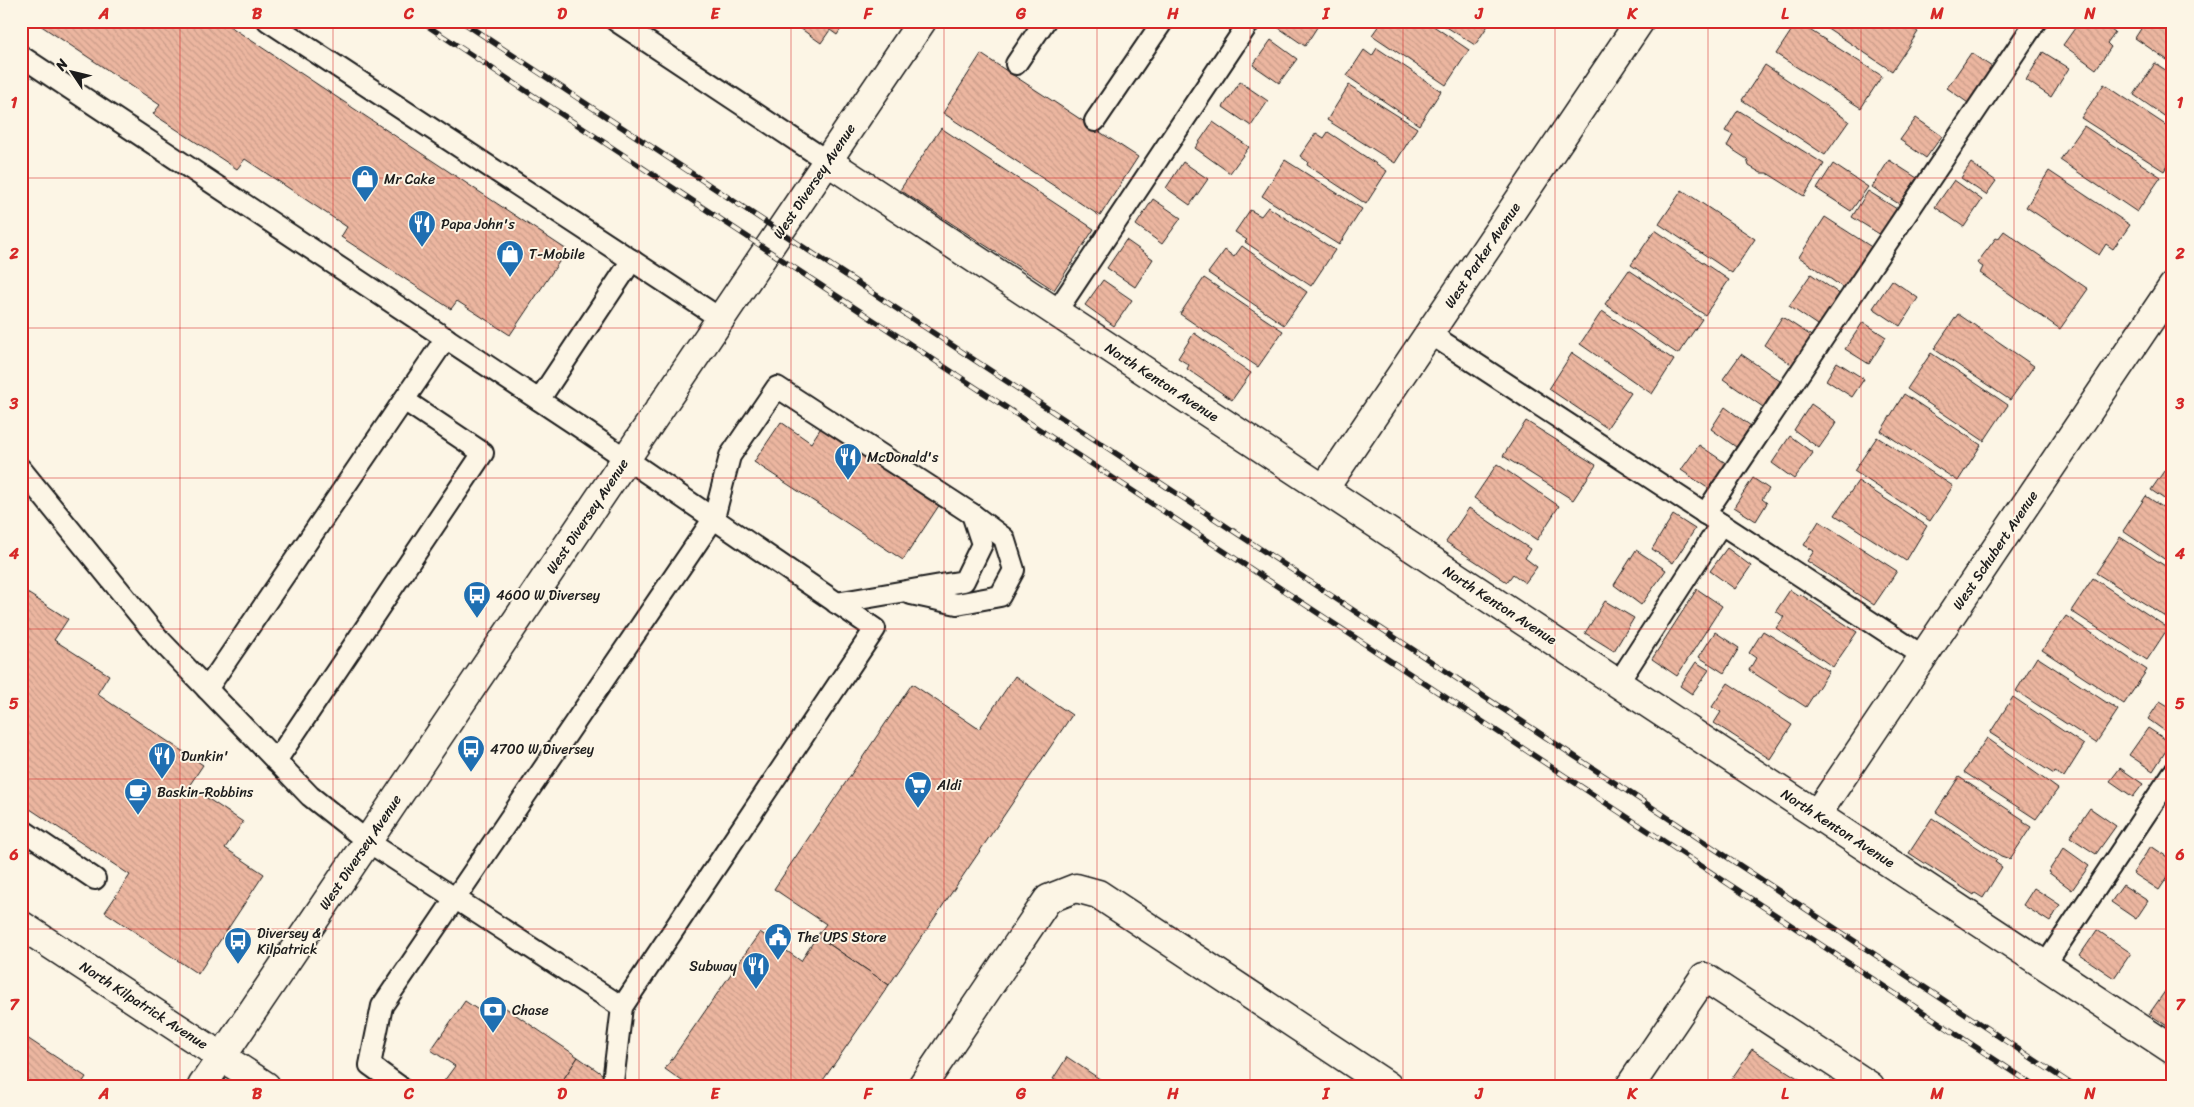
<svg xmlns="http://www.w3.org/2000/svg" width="2194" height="1107" font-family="Sriracha,sans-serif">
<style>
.building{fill:url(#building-back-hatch);stroke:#1c1c1c}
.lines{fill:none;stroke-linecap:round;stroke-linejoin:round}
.lane-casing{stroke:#1c1c1c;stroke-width:24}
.street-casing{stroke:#1c1c1c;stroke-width:31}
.secondary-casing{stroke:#1c1c1c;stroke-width:31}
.lane{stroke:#fcf5e5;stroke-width:20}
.street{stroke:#fcf5e5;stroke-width:28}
.secondary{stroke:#fcf5e5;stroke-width:28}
.rail-casing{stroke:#1c1c1c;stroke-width:5.5}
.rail{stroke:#fcf5e5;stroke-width:4;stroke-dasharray:11;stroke-linecap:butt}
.grid{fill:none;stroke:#d62828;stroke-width:1;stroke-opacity:0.55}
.labels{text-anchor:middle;stroke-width:4;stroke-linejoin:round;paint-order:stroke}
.poi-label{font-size:14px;fill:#1c1c1c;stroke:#fcf5e5;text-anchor:start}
.street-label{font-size:14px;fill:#1c1c1c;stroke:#fcf5e5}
.neatline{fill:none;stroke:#d62828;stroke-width:2}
.grid-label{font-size:16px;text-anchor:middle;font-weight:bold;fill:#d62828}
</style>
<defs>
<pattern id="building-back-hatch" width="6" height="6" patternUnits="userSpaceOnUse" patternTransform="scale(1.25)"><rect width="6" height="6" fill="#ecb6a0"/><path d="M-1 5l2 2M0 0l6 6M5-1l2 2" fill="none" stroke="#ca9c89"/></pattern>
</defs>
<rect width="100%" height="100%" fill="#fcf5e5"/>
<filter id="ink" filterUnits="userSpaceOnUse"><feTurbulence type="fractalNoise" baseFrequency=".02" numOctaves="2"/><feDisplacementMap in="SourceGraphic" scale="10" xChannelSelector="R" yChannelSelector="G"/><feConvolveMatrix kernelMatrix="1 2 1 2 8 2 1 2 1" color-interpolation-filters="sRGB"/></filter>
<g filter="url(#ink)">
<g class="building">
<polygon points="34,21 222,21 567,250 510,335 457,301 451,309 341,237 347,227 245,159 237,169 153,114 160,105"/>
<polygon points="790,21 846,21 837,35 830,30 821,43"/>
<polygon points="1278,21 1321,21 1305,46 1276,26"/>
<polygon points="1382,21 1426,21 1469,50 1446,85 1372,35"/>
<polygon points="1437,21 1491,21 1475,45"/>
<polygon points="1817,21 1902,21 1918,32 1892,71"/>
<polygon points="2080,21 2100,21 2115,32 2107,43 2111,47 2096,69 2063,45"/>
<polygon points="2146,21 2173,21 2173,64 2135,38"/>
<polygon points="1797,22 1882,76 1861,108 1776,54"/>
<polygon points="1271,40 1297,59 1279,83 1253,65"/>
<polygon points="1377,48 1441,91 1419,125 1347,76 1364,50 1372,56"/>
<polygon points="2043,52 2069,68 2051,97 2026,80"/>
<polygon points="1971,53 1995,69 1971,105 1947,88"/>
<polygon points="981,54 1138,157 1100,216 943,113"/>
<polygon points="2155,63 2173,75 2173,122 2134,95"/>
<polygon points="1765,65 1849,121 1825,155 1742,100"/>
<polygon points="1240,82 1268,101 1251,126 1223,107"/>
<polygon points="2104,84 2173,130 2173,157 2164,171 2081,118"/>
<polygon points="1349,85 1417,128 1395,163 1327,120"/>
<polygon points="1738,110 1824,164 1804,196 1767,173 1761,173 1749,166 1747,159 1727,146 1733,135 1725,131"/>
<polygon points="1916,118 1942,136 1926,158 1900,140"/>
<polygon points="1213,122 1249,147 1230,173 1195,148"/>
<polygon points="2084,126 2161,177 2137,212 2060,160"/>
<polygon points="941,128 1094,229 1054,290 900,190"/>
<polygon points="1328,132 1387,171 1366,204 1307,165 1308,162 1300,156 1316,133 1324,138"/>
<polygon points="1285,160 1362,209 1339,245 1262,196"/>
<polygon points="1889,160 1917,178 1899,204 1872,187"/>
<polygon points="1183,162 1208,179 1190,205 1166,188"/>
<polygon points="1971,163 1996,181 1986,195 1961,178"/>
<polygon points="1833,164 1868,187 1851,211 1817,189"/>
<polygon points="2049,171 2130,225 2113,249 2106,244 2099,255 2026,207"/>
<polygon points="1954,180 1982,200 1964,227 1935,207"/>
<polygon points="1682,190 1755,239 1732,273 1659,224"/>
<polygon points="1868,191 1897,209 1881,235 1852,217"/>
<polygon points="1153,199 1181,218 1162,244 1136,225"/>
<polygon points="1268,207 1335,250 1311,286 1245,242 1247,240 1235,232 1250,210 1261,216"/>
<polygon points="1825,217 1873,248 1845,289 1799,257"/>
<polygon points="1655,230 1729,280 1705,315 1631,265"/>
<polygon points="2004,231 2088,289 2060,329 1980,273 1983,267 1977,263 1996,238 1998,239"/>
<polygon points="1126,240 1153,259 1135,287 1107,268"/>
<polygon points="1242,246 1307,292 1284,325 1208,273 1225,250 1234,257"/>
<polygon points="1629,270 1702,319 1678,354 1605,304"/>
<polygon points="1811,274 1841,295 1820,327 1789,306"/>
<polygon points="1204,278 1283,331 1258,367 1180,314"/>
<polygon points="1103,280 1132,300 1114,326 1085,305"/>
<polygon points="1892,280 1918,298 1900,326 1873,308"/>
<polygon points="1602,311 1674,360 1652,394 1580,344"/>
<polygon points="1958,314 2034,366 2010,400 1934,349"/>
<polygon points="1782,317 1813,337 1794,366 1764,345"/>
<polygon points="1863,322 1886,337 1869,364 1845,349"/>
<polygon points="1194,333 1251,373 1232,400 1187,369 1189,365 1178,358"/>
<polygon points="1572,353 1631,393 1607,428 1549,389"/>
<polygon points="1931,353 2008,405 1984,441 1907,389"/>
<polygon points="1741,354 1780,381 1763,407 1723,379"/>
<polygon points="1837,362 1864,379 1852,397 1826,380"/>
<polygon points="1904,394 1981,445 1958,481 1881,431"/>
<polygon points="1811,404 1837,422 1819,448 1794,430"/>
<polygon points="1725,407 1751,426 1736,447 1711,429"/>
<polygon points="1526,421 1596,465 1573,500 1503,456"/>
<polygon points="781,422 811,443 824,423 942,501 903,560 754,462"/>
<polygon points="1790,436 1813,453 1794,479 1772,463"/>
<polygon points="1877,437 1953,486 1930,521 1854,471"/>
<polygon points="1699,445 1727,464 1709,489 1681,470"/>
<polygon points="2173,458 2173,505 2151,490"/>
<polygon points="1497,464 1559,506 1537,540 1474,498"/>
<polygon points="1753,478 1769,489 1762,499 1767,503 1756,521 1734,507"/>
<polygon points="1858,481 1927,526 1906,561 1835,515"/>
<polygon points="2146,496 2173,514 2173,565 2123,531"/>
<polygon points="1469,508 1530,549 1525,558 1537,567 1525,583 1513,574 1507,582 1446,542"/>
<polygon points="1673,515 1695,529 1673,563 1652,549"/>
<polygon points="1819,521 1897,571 1874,605 1807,561 1814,551 1804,545"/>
<polygon points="2120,537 2173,571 2171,620 2096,573"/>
<polygon points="1727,548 1751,566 1735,589 1710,571"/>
<polygon points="1636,550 1666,570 1641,605 1614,585"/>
<polygon points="2093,578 2168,628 2147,660 2071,611"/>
<polygon points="21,589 68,619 54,640 109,675 97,694 203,765 189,786 243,822 225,848 264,874 198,974 105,912 130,875 21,803"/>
<polygon points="1697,589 1722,606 1677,676 1652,659"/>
<polygon points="1790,590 1799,596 1800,594 1857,632 1833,667 1776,628 1784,617 1776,611"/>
<polygon points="1605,601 1634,618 1614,651 1585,633"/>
<polygon points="2066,616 2147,670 2124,704 2042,650"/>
<polygon points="1763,631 1829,671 1806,707 1749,670 1756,658 1749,653"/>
<polygon points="1715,632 1739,648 1724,673 1699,657"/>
<polygon points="2037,657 2118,710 2096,743 2016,691"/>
<polygon points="1696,662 1709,670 1692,694 1680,686"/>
<polygon points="1015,676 1072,715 889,985 817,936 826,924 774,889 912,684 979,729"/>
<polygon points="1728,683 1792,725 1770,759 1714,723 1721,712 1712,707"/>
<polygon points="2013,697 2084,745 2064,777 2055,772 2054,774 1990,733"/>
<polygon points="2160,701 2173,709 2173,737 2148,719"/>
<polygon points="2148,728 2171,743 2153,771 2129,755"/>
<polygon points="1987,738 2058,789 2036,819 1964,772"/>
<polygon points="2120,768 2143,784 2133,797 2110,781"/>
<polygon points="1959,777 2024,820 2023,822 2031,827 2010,859 2001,856 1936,812"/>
<polygon points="2090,808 2116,826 2096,854 2070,837"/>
<polygon points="1932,818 1997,860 1995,862 2002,867 1983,898 1975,893 1974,895 1909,853"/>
<polygon points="2151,846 2173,861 2173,869 2159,890 2133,873"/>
<polygon points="2064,848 2089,866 2072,890 2048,872"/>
<polygon points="2123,885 2148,901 2136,919 2111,902"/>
<polygon points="2034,888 2060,905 2050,922 2023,905"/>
<polygon points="2097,930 2131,953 2114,978 2080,955"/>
<polygon points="760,932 801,961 817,936 889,985 819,1086 689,1086 665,1069"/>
<polygon points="2173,980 2173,1030 2149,1014"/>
<polygon points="465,1001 490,1018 500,1004 578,1057 559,1086 452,1086 444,1081 455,1066 431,1050"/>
<polygon points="21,1034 86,1077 80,1086 21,1086"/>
<polygon points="1752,1049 1810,1086 1730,1086 1728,1084"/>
<polygon points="578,1057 619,1086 565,1086 561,1083"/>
<polygon points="1067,1057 1110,1086 1058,1086 1060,1083 1053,1079"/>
</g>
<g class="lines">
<defs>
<g id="lane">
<polyline points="268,21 721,319"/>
<polyline points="616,21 827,161"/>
<polyline points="21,56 587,432 875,629 622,1007 613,1082"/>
<polyline points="1016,64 1045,21"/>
<polyline points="1095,121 1163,21"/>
<polyline points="1056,312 1250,21"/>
<polyline points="1429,333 1923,656"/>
<polyline points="539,400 632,260"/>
<polyline points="21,469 159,639 310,796 367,841 622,1007"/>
<polyline points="1705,514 2036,21"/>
<polyline points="911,594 957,604 1000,596 1014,570 1004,538 972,514"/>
<polyline points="1618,683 1721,524"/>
<polyline points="207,689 446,338"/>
<polyline points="276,761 483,453 404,400"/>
<polyline points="21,829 95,879"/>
<polyline points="2045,965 2173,773"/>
<polyline points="399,1086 370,1065 382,1006 714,518 730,456 777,387 972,514 982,544 964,581 836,603"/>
</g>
<g id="street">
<polyline points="827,161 2173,1050"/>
<polyline points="1324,489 1640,21"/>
<polyline points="1817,814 2173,286"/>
<polyline points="21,925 266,1086"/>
<polyline points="922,1086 1048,899 1076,888 1098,894 1388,1086"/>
<polyline points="1630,1086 1704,977 1870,1086"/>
</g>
<polyline id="secondary" points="202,1086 922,21"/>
</defs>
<use href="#lane" class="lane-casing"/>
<use href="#street" class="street-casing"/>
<use href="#secondary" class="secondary-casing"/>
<use href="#lane" class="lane"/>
<use href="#street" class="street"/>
<use href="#secondary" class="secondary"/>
<defs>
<g id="rail">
<polyline points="420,21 2035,1086"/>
<polyline points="461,21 2074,1086"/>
</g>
</defs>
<use href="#rail" class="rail-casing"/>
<use href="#rail" class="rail"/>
</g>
</g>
<path class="grid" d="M180,21V1086M333,21V1086M486,21V1086M639,21V1086M791,21V1086M944,21V1086M1097,21V1086M1250,21V1086M1403,21V1086M1555,21V1086M1708,21V1086M1861,21V1086M2014,21V1086M21,178H2173M21,328H2173M21,478H2173M21,629H2173M21,779H2173M21,929H2173"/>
<defs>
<symbol id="shop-pin" viewBox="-11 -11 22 30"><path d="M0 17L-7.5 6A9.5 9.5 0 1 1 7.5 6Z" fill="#1f6fb2" stroke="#fcf5e5"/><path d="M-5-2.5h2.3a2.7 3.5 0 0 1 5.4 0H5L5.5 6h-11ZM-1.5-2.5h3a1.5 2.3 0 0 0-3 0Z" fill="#fff"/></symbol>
<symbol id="restaurant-pin" viewBox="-11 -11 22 30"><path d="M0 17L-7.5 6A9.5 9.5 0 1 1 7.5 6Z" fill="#1f6fb2" stroke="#fcf5e5"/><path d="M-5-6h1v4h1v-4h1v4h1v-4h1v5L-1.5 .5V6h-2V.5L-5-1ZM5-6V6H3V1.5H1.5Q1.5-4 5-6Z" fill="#fff"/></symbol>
<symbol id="bus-pin" viewBox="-11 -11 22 30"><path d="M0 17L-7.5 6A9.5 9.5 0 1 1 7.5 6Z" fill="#1f6fb2" stroke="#fcf5e5"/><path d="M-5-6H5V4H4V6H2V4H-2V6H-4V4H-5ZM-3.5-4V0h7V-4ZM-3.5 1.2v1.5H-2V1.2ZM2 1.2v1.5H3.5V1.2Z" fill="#fff"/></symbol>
<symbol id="supermarket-pin" viewBox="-11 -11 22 30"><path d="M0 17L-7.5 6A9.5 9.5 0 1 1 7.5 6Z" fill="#1f6fb2" stroke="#fcf5e5"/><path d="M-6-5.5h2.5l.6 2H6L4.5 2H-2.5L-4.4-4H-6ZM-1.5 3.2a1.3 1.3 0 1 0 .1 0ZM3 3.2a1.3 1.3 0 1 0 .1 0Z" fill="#fff"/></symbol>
<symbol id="cafe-pin" viewBox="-11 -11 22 30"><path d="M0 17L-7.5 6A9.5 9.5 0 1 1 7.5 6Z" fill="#1f6fb2" stroke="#fcf5e5"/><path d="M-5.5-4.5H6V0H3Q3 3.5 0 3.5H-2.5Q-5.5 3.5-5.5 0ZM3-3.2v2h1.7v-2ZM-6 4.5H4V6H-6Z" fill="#fff"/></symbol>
<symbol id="civic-pin" viewBox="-11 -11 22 30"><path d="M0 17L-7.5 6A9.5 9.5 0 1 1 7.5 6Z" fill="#1f6fb2" stroke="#fcf5e5"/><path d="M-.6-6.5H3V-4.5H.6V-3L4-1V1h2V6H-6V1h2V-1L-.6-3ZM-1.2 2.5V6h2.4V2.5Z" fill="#fff"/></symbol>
<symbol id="bank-pin" viewBox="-11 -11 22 30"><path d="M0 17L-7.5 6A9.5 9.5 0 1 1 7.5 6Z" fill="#1f6fb2" stroke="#fcf5e5"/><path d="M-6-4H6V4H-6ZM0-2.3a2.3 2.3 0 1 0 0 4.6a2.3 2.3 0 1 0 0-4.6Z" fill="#fff"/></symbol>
</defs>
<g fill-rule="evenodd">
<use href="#shop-pin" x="349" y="163" width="32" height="43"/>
<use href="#restaurant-pin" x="406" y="208" width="32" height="43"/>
<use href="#shop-pin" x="494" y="238" width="32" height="43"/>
<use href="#restaurant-pin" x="832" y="441" width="32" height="43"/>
<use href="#bus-pin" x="461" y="579" width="32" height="43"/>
<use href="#bus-pin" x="455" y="733" width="32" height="43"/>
<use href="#restaurant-pin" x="146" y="740" width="32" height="43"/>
<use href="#supermarket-pin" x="902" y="769" width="32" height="43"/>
<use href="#cafe-pin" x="122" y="776" width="32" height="43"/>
<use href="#civic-pin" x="762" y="921" width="32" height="43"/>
<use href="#bus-pin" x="222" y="925" width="32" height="43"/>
<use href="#restaurant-pin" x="740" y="950" width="32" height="43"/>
<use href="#bank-pin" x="477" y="994" width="32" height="43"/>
</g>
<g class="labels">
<g class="poi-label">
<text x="384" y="184">Mr Cake</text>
<text x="441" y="229">Papa John's</text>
<text x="529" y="259">T-Mobile</text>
<text x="867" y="462">McDonald's</text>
<text x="496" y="600">4600 W Diversey</text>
<text x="490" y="754">4700 W Diversey</text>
<text x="181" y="761">Dunkin'</text>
<text x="937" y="790">Aldi</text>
<text x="157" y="797">Baskin-Robbins</text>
<text x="257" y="938">Diversey &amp;<tspan x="257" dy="16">Kilpatrick</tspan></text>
<text x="797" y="942">The UPS Store</text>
<text x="737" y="971" text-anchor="end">Subway</text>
<text x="512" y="1015">Chase</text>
</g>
<g class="street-label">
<text transform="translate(814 181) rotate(-56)" y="5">West Diversey Avenue</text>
<text transform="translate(1482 255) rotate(-56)" y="5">West Parker Avenue</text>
<text transform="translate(1162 382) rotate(33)" y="5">North Kenton Avenue</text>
<text transform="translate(587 516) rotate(-56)" y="5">West Diversey Avenue</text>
<text transform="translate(1995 550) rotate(-56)" y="5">West Schubert Avenue</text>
<text transform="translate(1500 605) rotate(33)" y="5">North Kenton Avenue</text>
<text transform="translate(1838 828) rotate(33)" y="5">North Kenton Avenue</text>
<text transform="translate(360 852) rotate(-56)" y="5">West Diversey Avenue</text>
<text transform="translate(144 1005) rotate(33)" y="5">North Kilpatrick Avenue</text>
</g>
</g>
<rect width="2194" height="1107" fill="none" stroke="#fcf5e5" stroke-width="55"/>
<g transform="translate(72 72) rotate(305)" stroke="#fcf5e5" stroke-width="4" paint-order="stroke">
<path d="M0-4L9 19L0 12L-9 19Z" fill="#1c1c1c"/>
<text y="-8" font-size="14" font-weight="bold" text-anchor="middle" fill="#1c1c1c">N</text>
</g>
<rect x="28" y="28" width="2138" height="1052" class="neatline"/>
<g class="grid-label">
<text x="104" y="19">A</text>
<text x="257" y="19">B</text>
<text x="409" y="19">C</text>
<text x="562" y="19">D</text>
<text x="715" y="19">E</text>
<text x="868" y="19">F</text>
<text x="1021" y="19">G</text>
<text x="1173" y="19">H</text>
<text x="1326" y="19">I</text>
<text x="1479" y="19">J</text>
<text x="1632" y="19">K</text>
<text x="1785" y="19">L</text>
<text x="1937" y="19">M</text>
<text x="2090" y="19">N</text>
<text x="14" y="108">1</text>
<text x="2180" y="108">1</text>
<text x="14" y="259">2</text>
<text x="2180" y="259">2</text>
<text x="14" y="409">3</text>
<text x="2180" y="409">3</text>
<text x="14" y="559">4</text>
<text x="2180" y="559">4</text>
<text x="14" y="709">5</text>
<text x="2180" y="709">5</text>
<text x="14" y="860">6</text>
<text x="2180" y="860">6</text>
<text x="14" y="1010">7</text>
<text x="2180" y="1010">7</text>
<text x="104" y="1099">A</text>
<text x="257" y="1099">B</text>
<text x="409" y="1099">C</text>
<text x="562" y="1099">D</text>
<text x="715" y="1099">E</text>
<text x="868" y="1099">F</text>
<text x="1021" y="1099">G</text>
<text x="1173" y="1099">H</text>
<text x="1326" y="1099">I</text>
<text x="1479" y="1099">J</text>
<text x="1632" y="1099">K</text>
<text x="1785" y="1099">L</text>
<text x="1937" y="1099">M</text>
<text x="2090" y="1099">N</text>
</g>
</svg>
